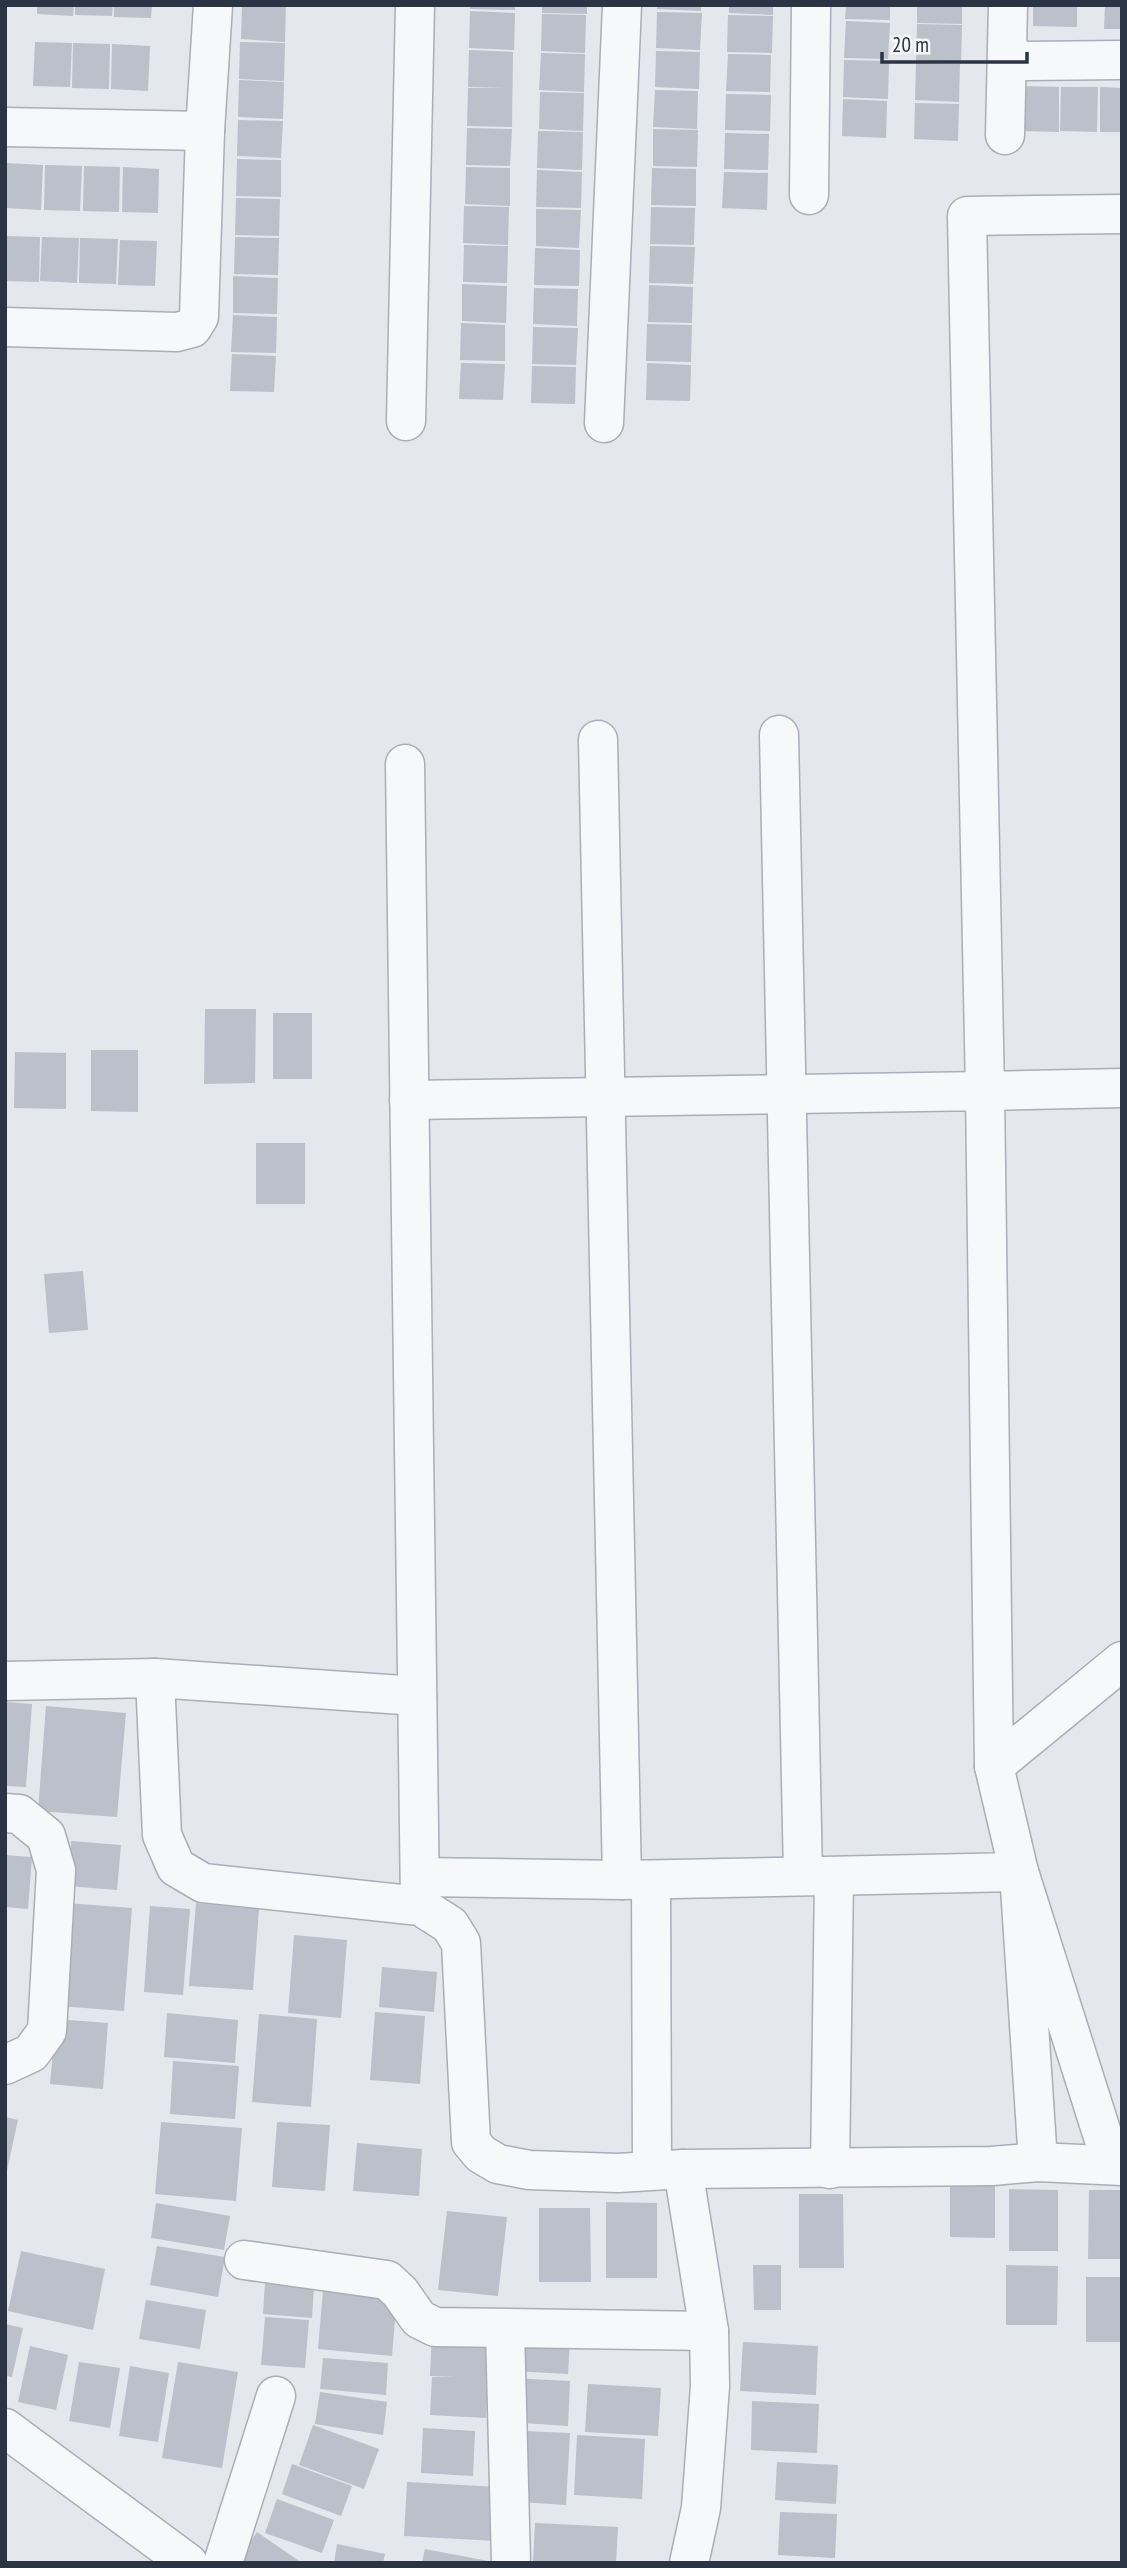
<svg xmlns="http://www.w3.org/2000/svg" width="1127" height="2568" font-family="'PT Sans Narrow',sans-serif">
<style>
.building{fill:#bbc0ca}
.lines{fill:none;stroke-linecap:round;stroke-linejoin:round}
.minor-casing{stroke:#a9aeb7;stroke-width:41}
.minor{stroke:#f7f8fa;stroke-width:38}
</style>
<rect width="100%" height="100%" fill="#e4e7ec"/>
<g class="building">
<polygon points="37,5 74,5 73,16 37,14"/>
<polygon points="75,5 113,5 112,16 75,15"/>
<polygon points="114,5 152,5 151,18 114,17"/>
<polygon points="242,5 286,5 285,42 241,39"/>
<polygon points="470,5 515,5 515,10 470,9"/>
<polygon points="542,5 587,5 587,14 542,13"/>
<polygon points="657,5 701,5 701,11 657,9"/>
<polygon points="729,5 773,5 773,15 729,13"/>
<polygon points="846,5 890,5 890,20 845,19"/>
<polygon points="917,5 962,5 962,24 917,23"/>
<polygon points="1033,5 1077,5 1077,27 1033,26"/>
<polygon points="1105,5 1122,5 1122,29 1104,29"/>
<polygon points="470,11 515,13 514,50 469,48"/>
<polygon points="657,12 702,13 700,50 656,48"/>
<polygon points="542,14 586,15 585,53 541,51"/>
<polygon points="728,15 773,16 772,53 727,52"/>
<polygon points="846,21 890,23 888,59 844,58"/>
<polygon points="917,24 962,25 961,63 916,61"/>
<polygon points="35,42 72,43 70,87 33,86"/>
<polygon points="240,42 285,43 284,81 239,79"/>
<polygon points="73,43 110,44 109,89 72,88"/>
<polygon points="112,44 150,46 148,91 111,89"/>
<polygon points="469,50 513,52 512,127 467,126 468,88 505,88 468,87"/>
<polygon points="656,51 700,52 699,89 655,87"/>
<polygon points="541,53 585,54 584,92 539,90"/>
<polygon points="728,54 771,55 770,92 726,91"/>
<polygon points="844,60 889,61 888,99 843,97"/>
<polygon points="916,63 960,64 959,102 915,100"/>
<polygon points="239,80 284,82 283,119 238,117"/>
<polygon points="1022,86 1059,87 1059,132 1022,131"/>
<polygon points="1061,87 1098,87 1097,132 1060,131"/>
<polygon points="1100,87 1122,88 1122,132 1100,132"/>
<polygon points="655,90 698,91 697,129 653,127"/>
<polygon points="540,92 584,93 583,131 539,129"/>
<polygon points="726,94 771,95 770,131 725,130"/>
<polygon points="843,99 887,101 886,138 842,136"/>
<polygon points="915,103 959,104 958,141 914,139"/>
<polygon points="238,120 283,121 281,158 237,156"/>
<polygon points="467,128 512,129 510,166 466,165"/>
<polygon points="653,129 698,130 697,167 653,166"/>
<polygon points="538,131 583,132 582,170 537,168"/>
<polygon points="725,133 769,134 768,170 724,169"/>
<polygon points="237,159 281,160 281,197 236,196"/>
<polygon points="6,163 43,165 41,210 5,208"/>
<polygon points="45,165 82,166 80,211 44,210"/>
<polygon points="84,166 120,167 119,212 83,211"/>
<polygon points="123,167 159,169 158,213 122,212"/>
<polygon points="466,167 510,168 510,206 465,204"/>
<polygon points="652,168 696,169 696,206 651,205"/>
<polygon points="537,170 582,172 581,208 536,207"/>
<polygon points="724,172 768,173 767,210 722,208"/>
<polygon points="236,198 280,199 279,236 235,235"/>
<polygon points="464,206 509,207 508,245 463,243"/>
<polygon points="651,207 695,208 694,245 650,244"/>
<polygon points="536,209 581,210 579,248 536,246"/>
<polygon points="5,236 40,237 39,282 5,281"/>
<polygon points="42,237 79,238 77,283 40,281"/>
<polygon points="235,237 279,238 278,275 234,274"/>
<polygon points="80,238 118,239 116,284 79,283"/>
<polygon points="120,240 157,241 155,286 118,285"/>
<polygon points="464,245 508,246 507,283 463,282"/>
<polygon points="650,246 695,247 693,284 649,283"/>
<polygon points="535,248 580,250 579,286 534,285"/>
<polygon points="233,276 278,278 277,314 233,313"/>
<polygon points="462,284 507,286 506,323 462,321"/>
<polygon points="649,285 693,287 692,323 648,322"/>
<polygon points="534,288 578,289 577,326 533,324"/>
<polygon points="233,315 277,317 276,353 231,352"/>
<polygon points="461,323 505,325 505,361 460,360"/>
<polygon points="647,324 692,325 691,362 646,361"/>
<polygon points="533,327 578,328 576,365 532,364"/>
<polygon points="232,354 276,356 274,392 230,391"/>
<polygon points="461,363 505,364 503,400 459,399"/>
<polygon points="647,363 691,365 690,401 646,400"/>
<polygon points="532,366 576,367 575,404 531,403"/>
<polygon points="205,1009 256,1009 255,1083 204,1084"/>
<rect x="273" y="1013" width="39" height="66"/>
<polygon points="91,1050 138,1050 138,1112 91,1111"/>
<polygon points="15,1052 66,1053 66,1109 14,1108"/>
<rect x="256" y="1143" width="49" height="61"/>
<polygon points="83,1271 88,1330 49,1333 44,1274"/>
<polygon points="5,1702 32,1704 26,1787 5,1786"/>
<polygon points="46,1706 126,1713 117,1817 38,1811"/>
<polygon points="71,1841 121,1845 117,1890 68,1886"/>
<polygon points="5,1855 32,1857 28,1909 5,1907"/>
<polygon points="67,1903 132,1908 124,2011 59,2006"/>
<polygon points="196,1903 259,1909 253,1990 189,1986"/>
<polygon points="150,1906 190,1909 183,1995 144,1992"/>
<polygon points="294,1935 347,1940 341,2018 288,2013"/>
<polygon points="382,1967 437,1972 434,2012 379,2007"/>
<polygon points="375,2012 425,2016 420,2084 370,2080"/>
<polygon points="167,2013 238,2020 235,2063 164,2057"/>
<polygon points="259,2014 317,2019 311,2107 252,2102"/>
<polygon points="56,2019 108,2023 103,2089 50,2084"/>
<polygon points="173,2061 239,2066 235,2119 170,2114"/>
<polygon points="5,2117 18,2120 6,2175 5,2175"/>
<polygon points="161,2122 242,2128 236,2201 155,2194"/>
<polygon points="277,2122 330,2125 325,2191 272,2187"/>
<polygon points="357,2143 422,2149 419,2196 353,2191"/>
<polygon points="950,2175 995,2175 995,2238 950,2237"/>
<polygon points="1009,2189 1058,2190 1058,2251 1009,2251"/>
<polygon points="1089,2190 1122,2190 1122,2259 1088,2259"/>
<polygon points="799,2194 843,2194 844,2268 799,2268"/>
<polygon points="606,2202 657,2203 657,2278 606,2278"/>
<polygon points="156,2203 230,2216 224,2250 151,2238"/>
<polygon points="539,2208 590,2208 591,2282 539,2282"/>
<polygon points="447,2211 507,2217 498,2296 438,2290"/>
<polygon points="157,2246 225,2257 218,2297 150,2285"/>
<polygon points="21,2251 105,2269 93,2330 8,2311"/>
<polygon points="753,2265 781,2265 781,2310 754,2310"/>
<polygon points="1006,2265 1058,2266 1057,2325 1006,2325"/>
<polygon points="266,2267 315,2272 312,2318 263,2314"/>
<rect x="1086" y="2277" width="36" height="65"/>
<polygon points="323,2290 397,2296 392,2356 318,2349"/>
<polygon points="146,2300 206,2310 200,2349 139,2339"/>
<polygon points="265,2317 309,2320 305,2368 261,2365"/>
<polygon points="5,2324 23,2328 12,2377 5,2376"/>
<polygon points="432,2328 494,2332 488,2379 486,2418 430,2415 432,2377 455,2377 430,2376"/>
<polygon points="514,2335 570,2339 568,2374 512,2371"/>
<polygon points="743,2342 818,2346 816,2395 740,2391"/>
<polygon points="30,2346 68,2355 56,2410 18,2402"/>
<polygon points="323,2358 388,2363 386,2395 320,2389"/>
<polygon points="79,2362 120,2368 110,2428 69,2421"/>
<polygon points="178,2362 238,2372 222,2468 162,2458"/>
<polygon points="130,2366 169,2373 158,2442 119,2436"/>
<polygon points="510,2378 570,2381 568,2426 508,2422"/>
<polygon points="588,2384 661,2388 658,2436 585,2432"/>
<polygon points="320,2392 387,2402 383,2435 315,2424"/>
<polygon points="752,2401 819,2404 817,2453 751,2450"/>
<polygon points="313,2425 379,2449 364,2489 299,2465"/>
<polygon points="423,2428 475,2431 473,2476 421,2473"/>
<polygon points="524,2431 570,2433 566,2505 520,2502"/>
<polygon points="577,2435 645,2439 642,2499 574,2495"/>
<polygon points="777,2462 838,2465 836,2504 775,2500"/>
<polygon points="292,2464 352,2486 341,2516 282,2494"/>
<polygon points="407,2482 499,2487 497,2541 404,2536"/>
<polygon points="277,2499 334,2520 322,2553 265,2533"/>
<polygon points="780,2512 837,2514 835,2558 778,2555"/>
<polygon points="535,2523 618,2527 616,2563 533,2563"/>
<polygon points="257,2532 302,2563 236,2563"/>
<polygon points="337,2544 385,2554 383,2563 334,2563"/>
<polygon points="425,2549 488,2561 488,2563 422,2563"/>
</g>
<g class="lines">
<defs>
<g id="minor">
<polyline points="1008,47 1014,57 1025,61 1122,60"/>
<polyline points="5,127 205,131"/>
<polyline points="1005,135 1008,5"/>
<polyline points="809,195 811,5"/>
<polyline points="1122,214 967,216 985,1091 1122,1088"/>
<polyline points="5,327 177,332 192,328 199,317 205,131 213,5"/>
<polyline points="406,421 415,5"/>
<polyline points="604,423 622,5"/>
<polyline points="779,735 803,1876"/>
<polyline points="598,740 622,1880"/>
<polyline points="405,764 420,1904"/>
<polyline points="409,1100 985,1091 994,1766 1019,1872 622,1880 420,1877"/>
<polyline points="155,1678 417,1696"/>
<polyline points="5,1681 155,1678 162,1835 176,1867 203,1883 420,1906 450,1925 461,1943 471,2142 481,2154 498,2164 529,2170 618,2173 683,2169 992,2166 1038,2162 1122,2166"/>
<polyline points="994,1766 1122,1661"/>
<polyline points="5,1813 19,1814 46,1836 56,1870 47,2031 31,2053 5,2065"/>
<polyline points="651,1880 652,2170"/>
<polyline points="1038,2162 1019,1872 1112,2165"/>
<polyline points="683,2169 709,2331 710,2386 701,2508 689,2563"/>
<polyline points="830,2169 834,1877"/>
<polyline points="244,2260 387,2280 400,2292 419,2319 435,2327 709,2331"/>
<polyline points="505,2329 511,2563"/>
<polyline points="5,2428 188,2563"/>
<polyline points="223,2563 276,2396"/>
</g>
</defs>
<use href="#minor" class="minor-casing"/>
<use href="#minor" class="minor"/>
</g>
<rect width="1127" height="2568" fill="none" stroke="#2b3445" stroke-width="14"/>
<path d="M882 52v10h145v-10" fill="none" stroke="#2b3445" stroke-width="3.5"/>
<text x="892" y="52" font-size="21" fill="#2b3445" stroke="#f4f6f9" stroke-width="5" paint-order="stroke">20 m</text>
</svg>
